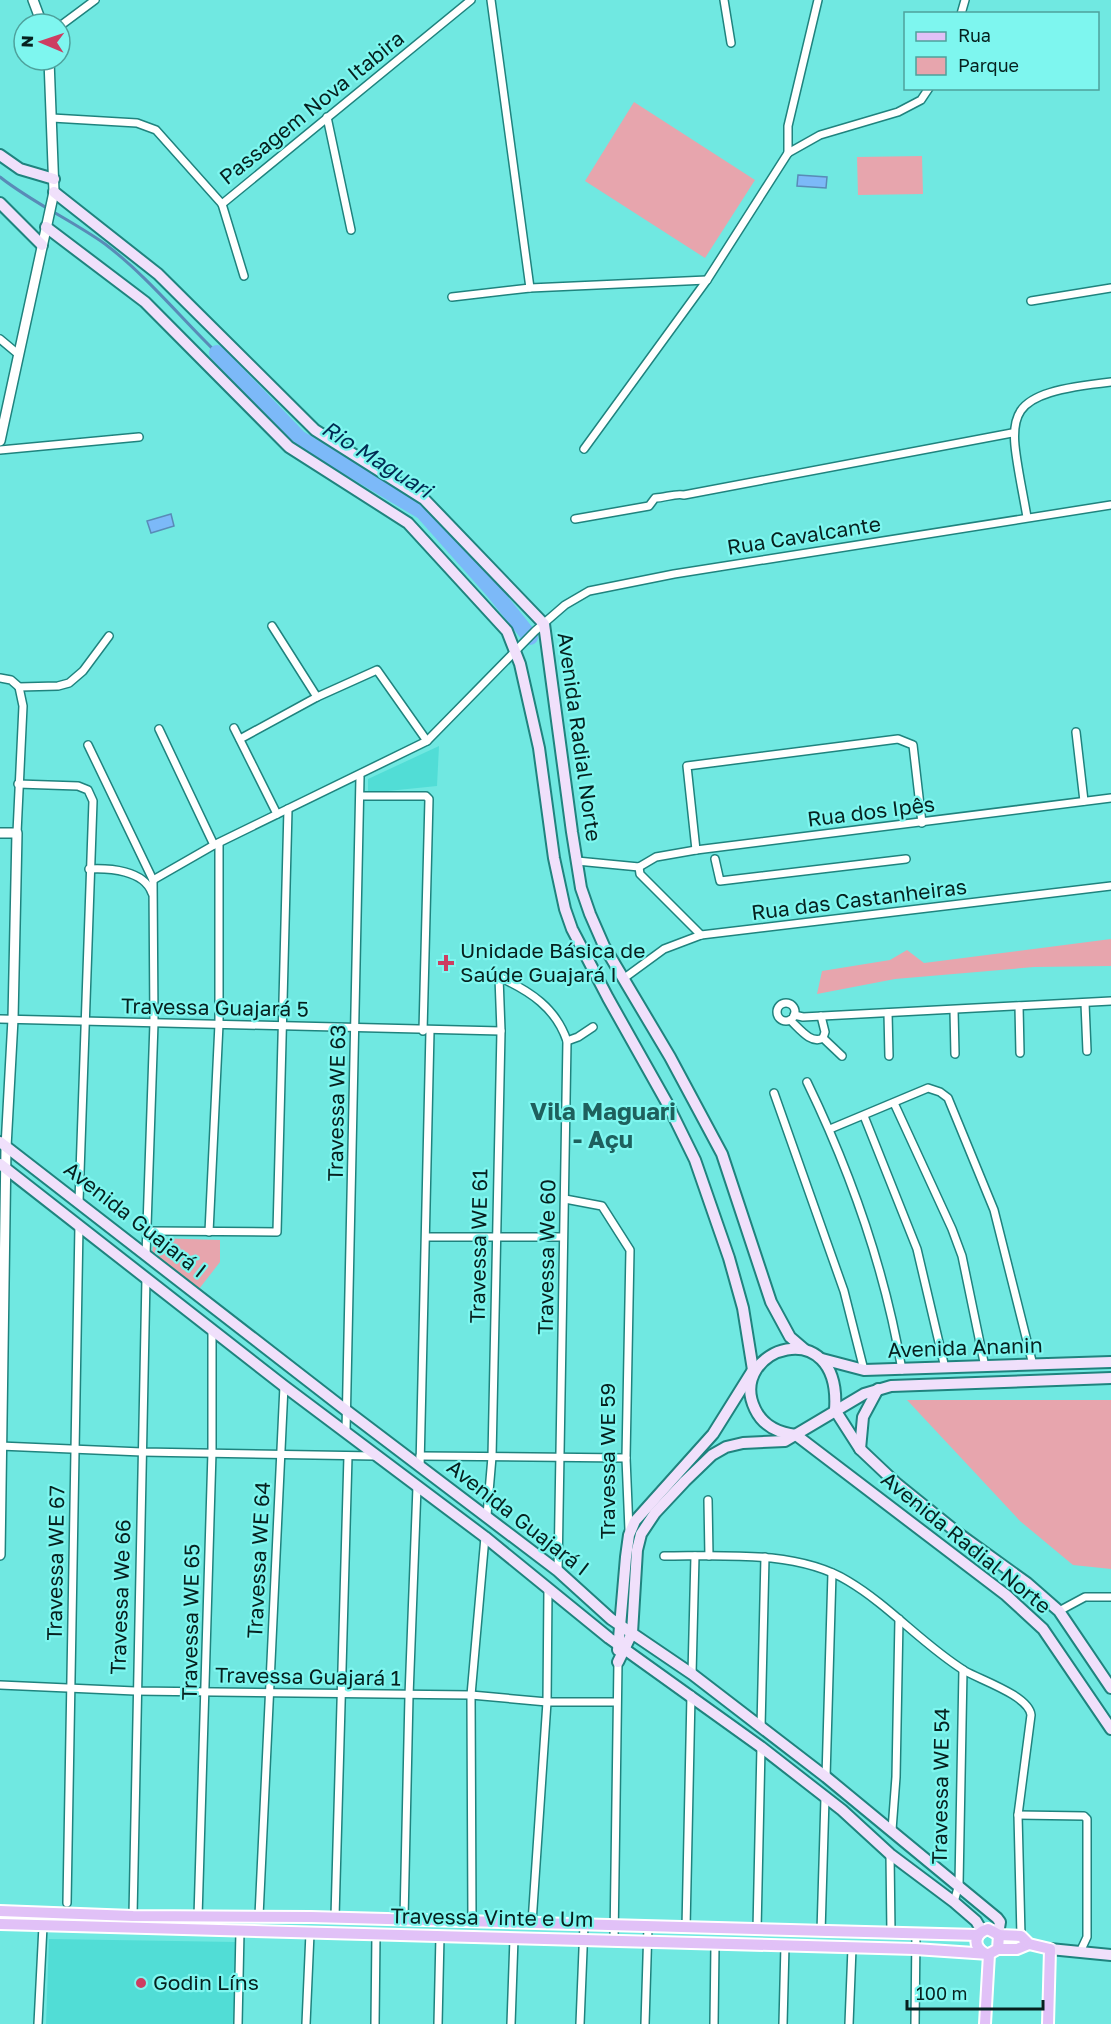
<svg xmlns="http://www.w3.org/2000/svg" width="1111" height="2024" font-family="'Golos Text',sans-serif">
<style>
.built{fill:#51ddd6}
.green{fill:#e7a5ad}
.water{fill:#7cb9f8;stroke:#598bb7;stroke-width:1.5}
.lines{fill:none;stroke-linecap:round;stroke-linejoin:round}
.stream{stroke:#598bb7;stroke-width:3}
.river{stroke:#7cb9f8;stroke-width:16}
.minor-casing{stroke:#1f837e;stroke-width:10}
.tertiary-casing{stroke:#1f837e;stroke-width:12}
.secondary-casing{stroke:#1f837e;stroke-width:14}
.primary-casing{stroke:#fff;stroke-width:14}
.minor{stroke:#fff;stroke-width:7}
.tertiary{stroke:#fff;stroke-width:9}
.secondary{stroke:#f0e0fb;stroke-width:10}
.primary{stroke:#e1c1f7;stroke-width:10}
.poi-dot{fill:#cd3d61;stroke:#7ef6ef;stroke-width:2}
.labels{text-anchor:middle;stroke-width:4.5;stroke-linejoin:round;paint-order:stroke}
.street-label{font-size:21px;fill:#06211f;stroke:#7ef6ef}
.poi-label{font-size:21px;fill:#06211f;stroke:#7ef6ef;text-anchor:start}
.water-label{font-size:22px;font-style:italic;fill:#002b52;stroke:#7ef6ef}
.quarter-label{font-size:24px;font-weight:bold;fill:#1e605d;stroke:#7ef6ef}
</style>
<rect width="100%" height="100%" fill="#70e8e1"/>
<g class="built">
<polygon points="439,746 437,786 368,793 368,779"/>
<polygon points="49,1939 237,1942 234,2024 46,2024"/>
</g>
<g class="green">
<polygon points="634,102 755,180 705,258 585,181"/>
<polygon points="922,156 923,194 858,195 857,157"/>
<polygon points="1111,939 1111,966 1034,967 895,979 817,994 822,971 890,960 907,950 924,963"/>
<polygon points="154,1238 220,1240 220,1262 199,1289 152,1254"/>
<polygon points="907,1400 1111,1400 1111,1569 1073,1565 1020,1521"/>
</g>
<g class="water">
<polygon points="798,175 827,177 826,188 797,186"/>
<polygon points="171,514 174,526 151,533 147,521"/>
</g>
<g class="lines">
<path class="stream" d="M0,177C33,203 71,220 105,244C146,275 180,317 217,353"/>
<polyline class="river" points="217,353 299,438 423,512 494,592 530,637"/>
<defs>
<g id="minor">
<polyline points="491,0 530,288"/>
<polyline points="724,0 731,43"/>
<polyline points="961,14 965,0"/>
<polyline points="60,26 95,0"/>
<polyline points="327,117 351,230"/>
<polyline points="52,118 137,123 156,130 222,204 244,276"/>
<polyline points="788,153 788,126 818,0"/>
<polyline points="222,204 471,0"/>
<polyline points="452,297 530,288 707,280"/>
<polyline points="1031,301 1111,288"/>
<polyline points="0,339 18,354"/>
<polyline points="584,449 707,280 788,153 820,135 898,112 921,100 929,88"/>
<polyline points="0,450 139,437"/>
<path d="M1027,517C1009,414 993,395 1111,382"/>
<path d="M575,519L649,506L655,498C665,498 675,493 684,495L1012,433"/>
<polyline points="272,626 317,697"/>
<polyline points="0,678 11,680 19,687 58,686 69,683 83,671 109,636"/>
<polyline points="234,728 277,814"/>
<polyline points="159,729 214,845"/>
<polyline points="1076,732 1084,801"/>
<polyline points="240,739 317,697 377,670 427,741"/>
<polyline points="88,745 153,880 154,1023 146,1255"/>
<polyline points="18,784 78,786 88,790 93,801 79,1201"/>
<polyline points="361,796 426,796 429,799 423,1031"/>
<polyline points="17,833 23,706 19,687"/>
<polyline points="696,850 687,766 898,739 913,745 922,823"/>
<polyline points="715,859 720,881 906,859"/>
<polyline points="577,861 639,867"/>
<polyline points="639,867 656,857 696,850 1111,798"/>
<polyline points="639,867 640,874 701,935"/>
<path d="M89,869C109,868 144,870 152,893"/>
<polyline points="153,880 214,845 427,741 535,631 565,605 589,591 674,574 1111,505"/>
<polyline points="623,979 664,949 701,935 1111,886"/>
<circle cx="786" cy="1012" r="9"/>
<polyline points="1085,1003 1087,1051"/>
<polyline points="1019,1006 1020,1053"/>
<polyline points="954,1010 955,1054"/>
<polyline points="888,1013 889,1056"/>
<polyline points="794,1015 803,1017 1111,1001"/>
<polyline points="0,1019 501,1031"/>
<path d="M790,1020C799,1028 811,1045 823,1038L825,1032L821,1016"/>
<polyline points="823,1038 842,1056"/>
<polyline points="567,1041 578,1037 593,1027"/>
<path d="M807,1082C851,1173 885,1270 902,1370"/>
<polyline points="774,1093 844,1291 864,1370"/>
<polyline points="894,1103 952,1229 962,1256 985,1367"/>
<polyline points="864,1116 917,1249 945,1368"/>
<polyline points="830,1129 928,1088 940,1092 948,1098 994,1210 1033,1365"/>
<polyline points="565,1199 602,1206 630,1250 626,1458 629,1530"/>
<polyline points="148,1231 277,1232 288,809"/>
<polyline points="209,1232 219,1024 219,843"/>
<polyline points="427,1237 563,1237"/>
<polyline points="346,1431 360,777"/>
<polyline points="0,1446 142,1452 375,1456"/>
<polyline points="420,1456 626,1458"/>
<polyline points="420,1467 430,1031"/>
<polyline points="708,1500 709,1556"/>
<path d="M487,1515L492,1457L501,1031L499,977C530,991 556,1008 567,1041L558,1571"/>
<path d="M664,1556C721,1556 797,1550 848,1581C890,1606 923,1645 965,1671C981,1680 1029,1696 1031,1715L1018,1815L1021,1936"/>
<polyline points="1059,1611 1085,1597 1111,1597"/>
<polyline points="692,1674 695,1556"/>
<polyline points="0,1685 135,1691 471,1695 547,1702 616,1702"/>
<polyline points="761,1727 765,1557"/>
<polyline points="826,1777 832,1573"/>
<polyline points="1018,1815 1084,1816 1087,1819 1087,1937 1080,1952"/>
<polyline points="892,1830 896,1777 899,1619"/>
<polyline points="890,1854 891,1933"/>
<polyline points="954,1902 959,1884 963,1670"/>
<polyline points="67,1903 79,1225"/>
<polyline points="133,1916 146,1278"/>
<polyline points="259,1916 284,1386"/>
<polyline points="198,1917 212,1452 212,1329"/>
<polyline points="335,1917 348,1456"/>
<polyline points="404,1919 409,1696 417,1487"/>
<polyline points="472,1921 471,1695 485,1537"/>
<polyline points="532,1923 547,1702 548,1589"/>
<polyline points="686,1928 691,1695"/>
<polyline points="757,1930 761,1747"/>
<polyline points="821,1932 825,1798"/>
<polyline points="614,1941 618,1662"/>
<polyline points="38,2024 43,1926"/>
<polyline points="238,2024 240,1931"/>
<polyline points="306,2024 310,1933"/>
<polyline points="375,2024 376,1935"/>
<polyline points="438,2024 440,1936"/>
<polyline points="511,2024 514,1938"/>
<polyline points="580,2024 584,1925"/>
<polyline points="645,2024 648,1926"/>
<polyline points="714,2024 715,1945"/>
<polyline points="783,2024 785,1945"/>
<polyline points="849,2024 852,1948"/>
<polyline points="915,2024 916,1933"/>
</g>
<g id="tertiary">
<polyline points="33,0 42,24"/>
<polyline points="0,441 54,192 49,60"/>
<polyline points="0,833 17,833 13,1019 6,1147 0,1555"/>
</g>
<g id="secondary">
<polyline points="0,155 20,169 54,179"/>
<polyline points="54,192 158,274 315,430 424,499 544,624 572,832 581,888 590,914 604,946 670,1057 722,1154 771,1302 790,1337 804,1349"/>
<polyline points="0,203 42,245"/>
<polyline points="46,227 145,302 289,447 408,523 507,631 520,664 539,748 554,858 565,909 572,929 608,998 667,1103 695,1160 729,1258 743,1308 753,1370"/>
<polyline points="0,1142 347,1411 558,1571 611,1619 692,1674 826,1777 997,1918 1000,1922 998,1934"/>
<polyline points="0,1164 284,1386 485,1537 609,1638 761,1747 842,1810 890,1854 954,1902 976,1921 982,1931"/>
<polyline points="822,1359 864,1370 1111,1362"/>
<polyline points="835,1410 860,1449 897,1484 959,1534 1027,1583 1059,1611 1111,1688"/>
<polyline points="796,1435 1006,1595 1043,1629 1111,1729"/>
<path d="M796,1435C778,1433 763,1426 755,1409C726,1348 842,1311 835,1410"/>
<polyline points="860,1449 863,1417 878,1389"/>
<polyline points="618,1650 626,1557 629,1535 635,1521 713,1434 753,1370"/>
<polyline points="618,1662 632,1633 637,1550 641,1534 655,1513 685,1481 712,1455 726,1447 743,1443 785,1441 864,1394 891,1386 1111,1378"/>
<polyline points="1050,1949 1111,1955"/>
</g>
<g id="primary">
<polyline points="0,1911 133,1916 311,1917 978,1935"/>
<polyline points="0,1924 915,1949 989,1954 998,1949 999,1935"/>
<polyline points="998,1949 1017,1949 1029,1944"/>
<path d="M984,1953C972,1945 975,1933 988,1929L999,1935L1021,1936L1029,1944L1050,1949L1048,2024"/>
<polyline points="985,2024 989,1954"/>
</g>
</defs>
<use href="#minor" class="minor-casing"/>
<use href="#tertiary" class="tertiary-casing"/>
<use href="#secondary" class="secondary-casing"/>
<use href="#primary" class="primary-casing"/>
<use href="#minor" class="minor"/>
<use href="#tertiary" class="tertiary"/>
<use href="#secondary" class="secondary"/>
<use href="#primary" class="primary"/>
</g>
<g class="poi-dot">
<path d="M443 954h6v6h6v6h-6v6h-6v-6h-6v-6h6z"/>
<circle cx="141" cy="1983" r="6"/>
</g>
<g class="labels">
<g class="street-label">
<text transform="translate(312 108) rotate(-39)" y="7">Passagem Nova Itabira</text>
<text transform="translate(804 536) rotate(-9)" y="7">Rua Cavalcante</text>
<text transform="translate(579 737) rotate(82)" y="7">Avenida Radial Norte</text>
<text transform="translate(871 812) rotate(-7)" y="7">Rua dos Ipês</text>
<text transform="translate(859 900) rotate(-7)" y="7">Rua das Castanheiras</text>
<text transform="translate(215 1008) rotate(1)" y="7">Travessa Guajará 5</text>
<text transform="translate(337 1103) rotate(-89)" y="7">Travessa WE 63</text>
<text transform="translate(135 1220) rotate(38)" y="7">Avenida Guajará I</text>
<text transform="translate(479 1246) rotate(-89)" y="7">Travessa WE 61</text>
<text transform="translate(547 1257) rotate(-89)" y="7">Travessa We 60</text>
<text transform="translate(965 1348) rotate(-2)" y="7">Avenida Ananin</text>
<text transform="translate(608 1461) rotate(-90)" y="7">Travessa WE 59</text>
<text transform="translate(518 1518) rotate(38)" y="7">Avenida Guajará I</text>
<text transform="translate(966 1543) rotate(39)" y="7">Avenida Radial Norte</text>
<text transform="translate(259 1560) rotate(-87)" y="7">Travessa WE 64</text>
<text transform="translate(56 1563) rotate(-89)" y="7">Travessa WE 67</text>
<text transform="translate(121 1597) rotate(-88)" y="7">Travessa We 66</text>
<text transform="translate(191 1622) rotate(-89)" y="7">Travessa WE 65</text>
<text transform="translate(308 1677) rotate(1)" y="7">Travessa Guajará 1</text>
<text transform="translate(941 1786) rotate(-89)" y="7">Travessa WE 54</text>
<text transform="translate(492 1918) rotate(1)" y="7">Travessa Vinte e Um</text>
</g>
<g class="poi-label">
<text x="460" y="958">Unidade Básica de<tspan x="460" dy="24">Saúde Guajará I</tspan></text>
<text x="153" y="1990">Godin Líns</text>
</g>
<g class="water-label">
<text transform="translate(377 459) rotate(32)" y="8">Rio Maguari</text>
</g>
<g class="quarter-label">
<text x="603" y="1120">Vila Maguari<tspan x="603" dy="28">- Açu</tspan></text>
</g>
</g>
<rect x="904" y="12" width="195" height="78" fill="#7ef6ef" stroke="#4ea19c" stroke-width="1.5"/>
<rect x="916" y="32" width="30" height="9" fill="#e1c1f7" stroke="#4ea19c" stroke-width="1.5"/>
<text x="958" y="42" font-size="18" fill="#06211f">Rua</text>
<rect x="916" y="57" width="30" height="18" fill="#e7a5ad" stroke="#4ea19c" stroke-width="1.5"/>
<text x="958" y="72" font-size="18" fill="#06211f">Parque</text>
<g transform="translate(42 42) rotate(272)"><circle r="28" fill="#7ef6ef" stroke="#4ea19c" stroke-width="1.5"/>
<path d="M0-4.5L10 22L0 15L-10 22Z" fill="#cd3d61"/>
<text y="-9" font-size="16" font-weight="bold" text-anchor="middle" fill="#06211f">N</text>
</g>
<path d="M907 2000v9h136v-9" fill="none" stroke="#06211f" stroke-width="3"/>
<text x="916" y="2000" font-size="18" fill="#06211f" stroke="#7ef6ef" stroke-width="4.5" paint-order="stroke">100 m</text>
</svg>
